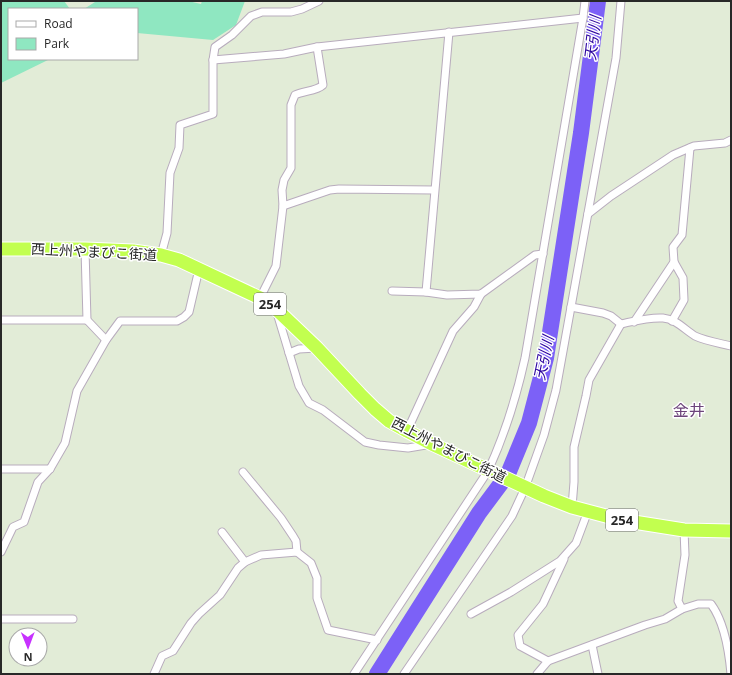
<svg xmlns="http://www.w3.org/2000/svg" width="732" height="675" font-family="'Open Sans','Noto Sans JP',sans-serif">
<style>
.green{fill:#8fe7c1}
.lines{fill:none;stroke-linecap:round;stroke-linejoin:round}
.river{stroke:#7c61f7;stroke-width:16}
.street-casing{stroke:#b8acbd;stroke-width:9}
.highway-casing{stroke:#fff;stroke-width:15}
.street{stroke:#fff;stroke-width:7}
.highway{stroke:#c2ff4f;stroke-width:13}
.labels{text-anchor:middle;stroke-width:3;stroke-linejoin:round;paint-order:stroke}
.shield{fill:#fff;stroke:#686868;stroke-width:1}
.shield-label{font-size:13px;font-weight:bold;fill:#282828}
.street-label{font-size:14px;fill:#282828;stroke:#fff}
.water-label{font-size:15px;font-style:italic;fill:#2c049f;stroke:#fff}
.quarter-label{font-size:16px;fill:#6d457b;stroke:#fff}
</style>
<rect width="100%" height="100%" fill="#e2ecd7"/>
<g class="green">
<polygon points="1,1 64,1 70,9 9,9 9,59 50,59 1,83"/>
<polygon points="100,1 188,1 201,4 202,1 245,1 236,25 213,40 137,33 137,9 84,9 95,2"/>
</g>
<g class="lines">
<polyline class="river" points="377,674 479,513 508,474 529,423 546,358 581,133 598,1"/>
<defs>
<g id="street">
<path d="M317,47L323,85C317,91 303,91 295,95L291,105V168L284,180L282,190L283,206L330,190L339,189L434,190"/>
<polyline points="213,60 284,54 317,47 583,18"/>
<polyline points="588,214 611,196 673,155 694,146 725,143 731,140"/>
<polyline points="85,249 87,320 106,340"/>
<polyline points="161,255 167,233 170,173 179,148 180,125 213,114 213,60 215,47 232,35 251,16 262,12 291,12 302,9 319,1"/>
<polyline points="392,291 426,292 447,295 481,294 535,255 543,254"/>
<polyline points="426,292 449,32"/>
<polyline points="260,298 276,266 283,206"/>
<path d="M571,307L603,313L611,316L621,324C635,321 649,317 663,318C676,319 685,330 695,336C706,341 719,343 731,346"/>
<polyline points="277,313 299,386 309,403 323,410 365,442 379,445 408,448 432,444"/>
<polyline points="1,320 87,320"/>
<polyline points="672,321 684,300 683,278 674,262"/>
<polyline points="634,322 674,262 673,247 682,235 690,148"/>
<polyline points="289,353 299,349 317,348"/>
<polyline points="407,431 453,331 474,307 481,294"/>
<polyline points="1,469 50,469"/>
<polyline points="243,472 281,518 293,536 296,541 297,552"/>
<polyline points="572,507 574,482 574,447 586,396 589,380 621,324"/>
<path d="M684,530L685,555L678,601L682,609L698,604H711C725,623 729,651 731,674"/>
<polyline points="222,532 245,562 261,555 297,552 311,563 317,578 317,598 328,630 377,640"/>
<polyline points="1,552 13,527 24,522 38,482 50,469 65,443 77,391 106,340 120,321 177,321 184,317 189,312 199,269"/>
<polyline points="471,614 511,592 560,561 576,543 588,511"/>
<polyline points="1,619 73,619"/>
<polyline points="592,645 598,674"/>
<polyline points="548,661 520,646 518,635 543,604 564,559"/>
<polyline points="154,674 162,656 173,651 191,623 199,614 220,595 238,568 245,562"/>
<path d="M354,674L488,471C506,432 516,399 525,358L583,18L585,1"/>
<polyline points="404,674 512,516 525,488 544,435 556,390 616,58 621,1"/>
<polyline points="537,674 548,661 645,625 665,619 682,609"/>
</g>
<polyline id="highway" points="1,249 85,249 133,251 161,255 179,260 260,298 275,308 317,348 360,394 375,409 389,421 407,431 432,444 544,496 572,507 621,520 684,530 731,531"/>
</defs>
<use href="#street" class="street-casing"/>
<use href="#highway" class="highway-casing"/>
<use href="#street" class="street"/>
<use href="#highway" class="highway"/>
</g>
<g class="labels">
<g class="shield">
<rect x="254" y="293" width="32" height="22" rx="3"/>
<rect x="606" y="509" width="32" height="22" rx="3"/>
</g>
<g class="shield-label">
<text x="270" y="309">254</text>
<text x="622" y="525">254</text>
</g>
<g class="street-label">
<text transform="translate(94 252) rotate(3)" y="5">西上州やまびこ街道</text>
<text transform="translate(449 450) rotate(27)" y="5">西上州やまびこ街道</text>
</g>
<g class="water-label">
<text transform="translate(593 38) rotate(-83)" y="5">天引川</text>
<text transform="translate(544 358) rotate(-78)" y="5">天引川</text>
</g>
<g class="quarter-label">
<text x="689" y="416">金井</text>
</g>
</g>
<rect width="732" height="675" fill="none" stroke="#282828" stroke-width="4"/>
<rect x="8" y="8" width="130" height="52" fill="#ffffff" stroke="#a9a9a9"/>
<rect x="16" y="21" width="20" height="6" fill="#ffffff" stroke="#a9a9a9"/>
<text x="44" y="28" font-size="12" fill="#282828">Road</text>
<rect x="16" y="38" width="20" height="12" fill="#8fe7c1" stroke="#a9a9a9"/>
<text x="44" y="48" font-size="12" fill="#282828">Park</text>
<g transform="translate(28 647) rotate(179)"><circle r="19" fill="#ffffff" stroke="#a9a9a9"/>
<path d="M0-3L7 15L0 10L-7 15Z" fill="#c731ff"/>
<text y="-6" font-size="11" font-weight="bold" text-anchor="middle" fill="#282828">N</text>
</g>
</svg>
